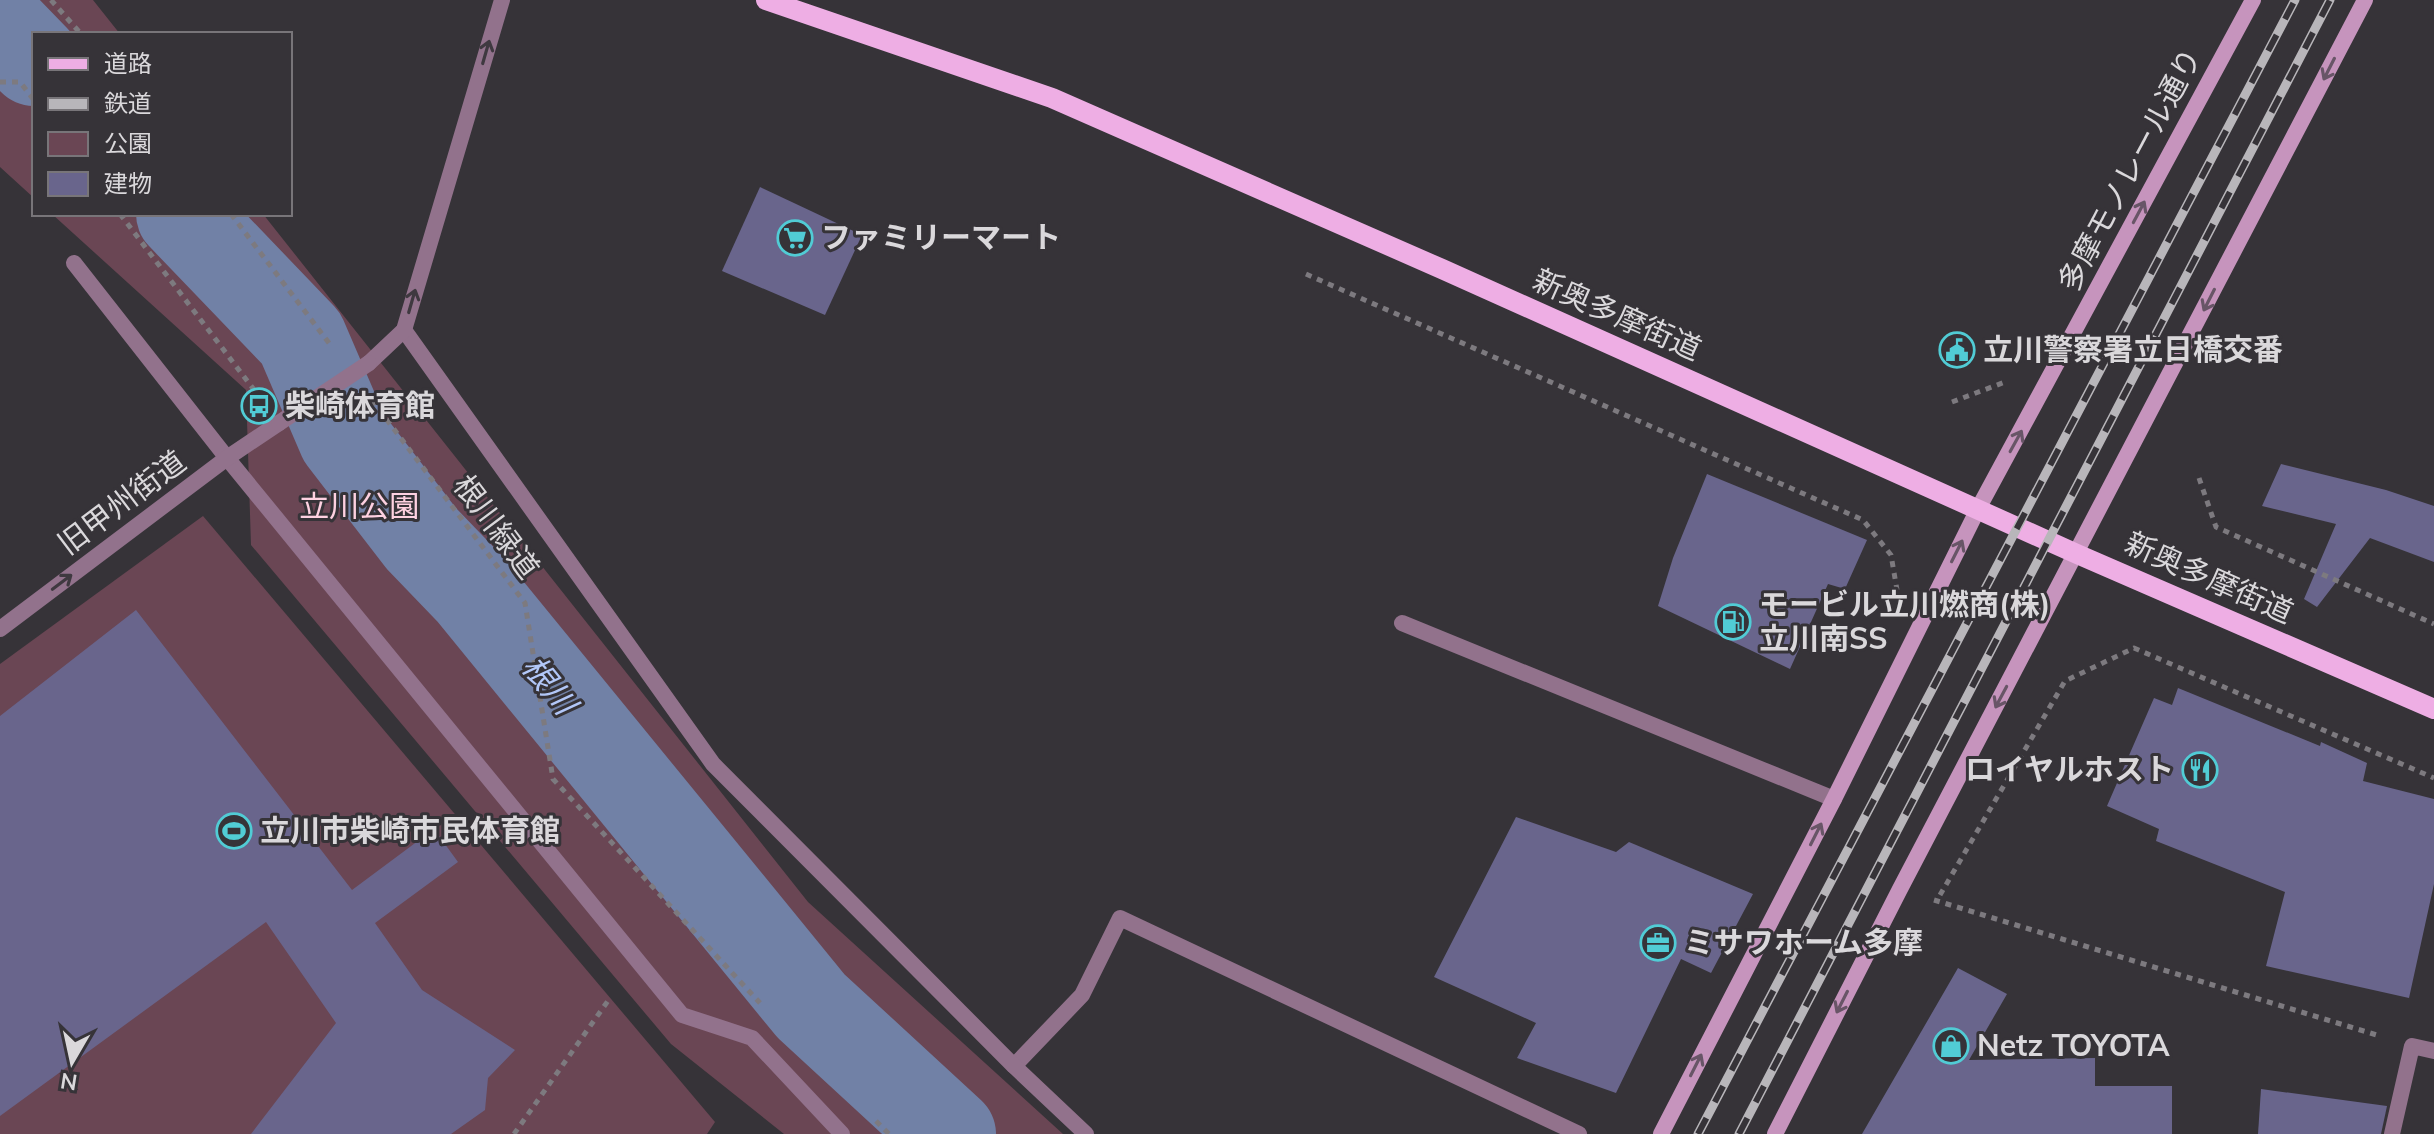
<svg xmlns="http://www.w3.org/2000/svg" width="2434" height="1134" font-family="Mulish,'Noto Sans JP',sans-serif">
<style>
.green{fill:#6a4654}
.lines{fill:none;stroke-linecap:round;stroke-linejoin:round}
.river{stroke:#7181a6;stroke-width:92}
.building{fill:#69658c}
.path{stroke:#7d7a7f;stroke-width:5;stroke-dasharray:6 6;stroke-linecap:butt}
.lane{stroke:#92728c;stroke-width:16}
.street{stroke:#92728c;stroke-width:16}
.secondary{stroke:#c694bd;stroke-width:16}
.primary{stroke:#eeaee4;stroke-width:20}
.rail-casing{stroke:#b8b6ba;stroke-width:9}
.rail{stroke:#363338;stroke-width:6;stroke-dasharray:18;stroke-linecap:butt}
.street-bridge{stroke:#92728c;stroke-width:16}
.oneway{stroke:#3f3940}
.oneway2{stroke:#685567}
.labels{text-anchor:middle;stroke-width:6;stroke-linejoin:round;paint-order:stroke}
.street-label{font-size:30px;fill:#dad8db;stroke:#363338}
.poi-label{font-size:30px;font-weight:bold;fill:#dad8db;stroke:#363338;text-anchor:start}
.park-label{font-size:30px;fill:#fed1e1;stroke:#363338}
.water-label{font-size:32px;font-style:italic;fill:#b2c7f8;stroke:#363338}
</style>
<rect width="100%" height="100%" fill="#363338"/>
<g class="green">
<polygon points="0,0 93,0 120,34 34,34 34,198 0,167"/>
<polygon points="52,214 263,214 808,902 1063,1134 784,1134 671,1044 251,545 246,390"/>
<polygon points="203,516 715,1122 707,1134 0,1134 0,664"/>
</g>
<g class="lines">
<g class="river">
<polyline points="0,25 34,60"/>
<polyline points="182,214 301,338 344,438 421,538 471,590 811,1006 950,1134"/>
</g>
</g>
<g class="building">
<polygon points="760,187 862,235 825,315 722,271"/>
<polygon points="2281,464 2386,490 2434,506 2434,562 2370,538 2317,607 2304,599 2336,524 2262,506"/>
<polygon points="1707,474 1867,540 1845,589 1828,584 1790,669 1658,606 1673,558"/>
<polygon points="136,610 352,890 434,829 458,862 375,923 422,990 515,1050 488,1078 485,1110 451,1134 251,1134 336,1023 266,922 0,1116 0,716"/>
<polygon points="2178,688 2320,746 2321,742 2367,763 2363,781 2434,799 2434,884 2409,998 2266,966 2285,892 2156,841 2159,829 2107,806 2154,698 2172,705"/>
<polygon points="1516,817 1616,852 1629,842 1753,894 1711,973 1681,959 1616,1093 1517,1058 1536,1023 1434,977"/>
<polygon points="1958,968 2007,994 1969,1060 2095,1058 2095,1086 2172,1086 2172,1134 1862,1134"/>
<polygon points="2261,1089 2387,1106 2381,1134 2258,1134"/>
</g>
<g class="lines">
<g class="path">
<polyline points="51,0 81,34"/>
<polyline points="0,82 20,82 34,100"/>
<polyline points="120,214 258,395"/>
<polyline points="231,214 332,347"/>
<polyline points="1306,274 1863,520 1891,555 1897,590"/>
<polyline points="372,400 525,603 553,779 760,1003"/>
<polyline points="1952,402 2005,382"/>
<polyline points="2199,478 2216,527 2434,624"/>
<polyline points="1940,895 2065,681 2134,648 2434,778"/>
<polyline points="1934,900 2380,1036"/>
<polyline points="876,1121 889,1134"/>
<polyline points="514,1134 610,998"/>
</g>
<g class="lane">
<polyline points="1402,623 1834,799"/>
<polyline points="1014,1066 1082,995 1120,918 1579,1134"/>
</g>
<g class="street">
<polyline points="74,263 227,458 682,1015 752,1038 842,1134"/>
<polyline points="404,330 713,764 1014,1066 1086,1134"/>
<polyline points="369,363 404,330 502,0"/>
<polyline points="0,629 227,458 279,423"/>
<polyline points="2392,1134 2412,1046 2434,1051"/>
</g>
<g class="secondary">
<polyline points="1661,1134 1834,799 1978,509 2253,0"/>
<polyline points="1775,1134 1900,889 2365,0"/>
</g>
<polyline class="primary" points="766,0 1052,98 1442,269 2077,554 2434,709"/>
<defs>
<g id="rail">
<polyline points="1698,1134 2295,0"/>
<polyline points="1739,1134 2330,0"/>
</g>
</defs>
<use href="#rail" class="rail-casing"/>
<use href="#rail" class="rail"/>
<polyline class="street-bridge" points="279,423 369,363"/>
</g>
<defs><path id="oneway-shaft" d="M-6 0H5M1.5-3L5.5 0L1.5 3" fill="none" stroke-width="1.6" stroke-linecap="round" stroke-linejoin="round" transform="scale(2)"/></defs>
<g class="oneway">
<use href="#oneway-shaft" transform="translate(486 52) rotate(-74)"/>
<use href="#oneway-shaft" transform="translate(412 301) rotate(-74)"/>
<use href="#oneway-shaft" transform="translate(62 582) rotate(-37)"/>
</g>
<g class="oneway2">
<use href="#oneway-shaft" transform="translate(2329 69) rotate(117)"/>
<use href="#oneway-shaft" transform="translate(2139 212) rotate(-62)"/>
<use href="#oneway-shaft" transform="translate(2209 300) rotate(117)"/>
<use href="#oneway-shaft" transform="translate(2016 441) rotate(-61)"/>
<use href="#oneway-shaft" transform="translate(1957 551) rotate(-63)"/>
<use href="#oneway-shaft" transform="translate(2001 697) rotate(118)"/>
<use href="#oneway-shaft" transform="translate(1816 834) rotate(-63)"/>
<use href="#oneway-shaft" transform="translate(1842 1002) rotate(117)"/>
<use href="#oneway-shaft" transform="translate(1696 1065) rotate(-63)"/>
</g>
<defs>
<symbol id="supermarket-ring" viewBox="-11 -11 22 22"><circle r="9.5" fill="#363338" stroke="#51ccd5" stroke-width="1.5"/><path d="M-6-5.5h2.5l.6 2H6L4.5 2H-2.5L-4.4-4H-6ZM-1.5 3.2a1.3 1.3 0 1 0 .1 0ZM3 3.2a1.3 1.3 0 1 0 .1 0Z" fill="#51ccd5"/></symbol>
<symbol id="civic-ring" viewBox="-11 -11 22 22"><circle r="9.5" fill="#363338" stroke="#51ccd5" stroke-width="1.5"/><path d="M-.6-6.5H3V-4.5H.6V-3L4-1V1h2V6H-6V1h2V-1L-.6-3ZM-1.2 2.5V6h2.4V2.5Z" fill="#51ccd5"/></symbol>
<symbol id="bus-ring" viewBox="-11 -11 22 22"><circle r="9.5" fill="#363338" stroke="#51ccd5" stroke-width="1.5"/><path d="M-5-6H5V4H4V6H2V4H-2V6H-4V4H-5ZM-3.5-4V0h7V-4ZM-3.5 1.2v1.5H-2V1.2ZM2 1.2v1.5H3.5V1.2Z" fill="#51ccd5"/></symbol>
<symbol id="fuel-ring" viewBox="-11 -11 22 22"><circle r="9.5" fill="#363338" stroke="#51ccd5" stroke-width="1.5"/><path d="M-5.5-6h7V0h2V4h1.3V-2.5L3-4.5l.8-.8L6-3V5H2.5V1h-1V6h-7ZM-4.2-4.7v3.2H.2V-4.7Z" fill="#51ccd5"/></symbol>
<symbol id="restaurant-ring" viewBox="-11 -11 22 22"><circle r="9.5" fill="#363338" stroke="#51ccd5" stroke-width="1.5"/><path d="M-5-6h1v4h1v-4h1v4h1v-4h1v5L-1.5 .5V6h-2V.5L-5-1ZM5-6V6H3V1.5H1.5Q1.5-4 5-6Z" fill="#51ccd5"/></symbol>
<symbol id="stadium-ring" viewBox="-11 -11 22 22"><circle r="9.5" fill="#363338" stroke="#51ccd5" stroke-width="1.5"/><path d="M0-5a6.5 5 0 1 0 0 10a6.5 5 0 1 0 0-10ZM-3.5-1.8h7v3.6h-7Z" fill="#51ccd5"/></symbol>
<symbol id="office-ring" viewBox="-11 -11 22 22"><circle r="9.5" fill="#363338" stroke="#51ccd5" stroke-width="1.5"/><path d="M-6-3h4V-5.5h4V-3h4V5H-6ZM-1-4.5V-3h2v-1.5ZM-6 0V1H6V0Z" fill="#51ccd5"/></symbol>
<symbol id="shop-ring" viewBox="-11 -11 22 22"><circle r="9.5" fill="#363338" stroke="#51ccd5" stroke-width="1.5"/><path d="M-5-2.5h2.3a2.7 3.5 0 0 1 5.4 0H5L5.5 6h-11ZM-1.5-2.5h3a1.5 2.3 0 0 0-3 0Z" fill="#51ccd5"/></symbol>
</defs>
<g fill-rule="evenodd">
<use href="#supermarket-ring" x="775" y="218" width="40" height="40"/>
<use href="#civic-ring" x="1937" y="330" width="40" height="40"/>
<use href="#bus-ring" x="239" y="386" width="40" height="40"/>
<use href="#fuel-ring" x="1713" y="602" width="40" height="40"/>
<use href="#restaurant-ring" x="2180" y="750" width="40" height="40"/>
<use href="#stadium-ring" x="214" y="811" width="40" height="40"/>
<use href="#office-ring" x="1638" y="923" width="40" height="40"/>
<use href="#shop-ring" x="1931" y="1026" width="40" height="40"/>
</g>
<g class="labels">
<g class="street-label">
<text transform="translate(2130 170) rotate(-62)" y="10">多摩モノレール通り</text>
<text transform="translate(1617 315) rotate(24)" y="10">新奥多摩街道</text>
<text transform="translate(122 503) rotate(-37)" y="10">旧甲州街道</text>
<text transform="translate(496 527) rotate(53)" y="10">根川緑道</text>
<text transform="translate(2209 578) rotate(24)" y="10">新奥多摩街道</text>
</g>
<g class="poi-label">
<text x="821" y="248">ファミリーマート</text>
<text x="1983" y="360">立川警察署立日橋交番</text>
<text x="285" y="416">柴崎体育館</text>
<text x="1759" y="615">モービル立川燃商(株)<tspan x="1759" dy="34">立川南SS</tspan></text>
<text x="2174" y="780" text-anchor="end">ロイヤルホスト</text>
<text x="260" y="841">立川市柴崎市民体育館</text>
<text x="1684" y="953">ミサワホーム多摩</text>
<text x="1977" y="1056">Netz TOYOTA</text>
</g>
<g class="park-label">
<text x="359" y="517">立川公園</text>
</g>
<g class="water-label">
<text transform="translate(549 685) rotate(51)" y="11">根川</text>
</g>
</g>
<rect x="32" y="32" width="260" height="184" fill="#363338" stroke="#787579" stroke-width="2"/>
<rect x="48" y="58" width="40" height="12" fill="#eeaee4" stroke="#787579" stroke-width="2"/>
<text x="104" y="72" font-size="24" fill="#dad8db">道路</text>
<rect x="48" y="98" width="40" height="12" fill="#b8b6ba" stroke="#787579" stroke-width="2"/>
<text x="104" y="112" font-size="24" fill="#dad8db">鉄道</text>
<rect x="48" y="132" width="40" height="24" fill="#6a4654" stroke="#787579" stroke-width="2"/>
<text x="104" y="152" font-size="24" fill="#dad8db">公園</text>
<rect x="48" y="172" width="40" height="24" fill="#69658c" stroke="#787579" stroke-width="2"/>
<text x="104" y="192" font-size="24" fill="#dad8db">建物</text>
<g transform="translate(72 1062) rotate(189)" stroke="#363338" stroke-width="6" paint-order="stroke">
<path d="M0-6L14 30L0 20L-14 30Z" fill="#dad8db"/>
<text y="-12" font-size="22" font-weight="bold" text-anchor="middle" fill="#dad8db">N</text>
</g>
</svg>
